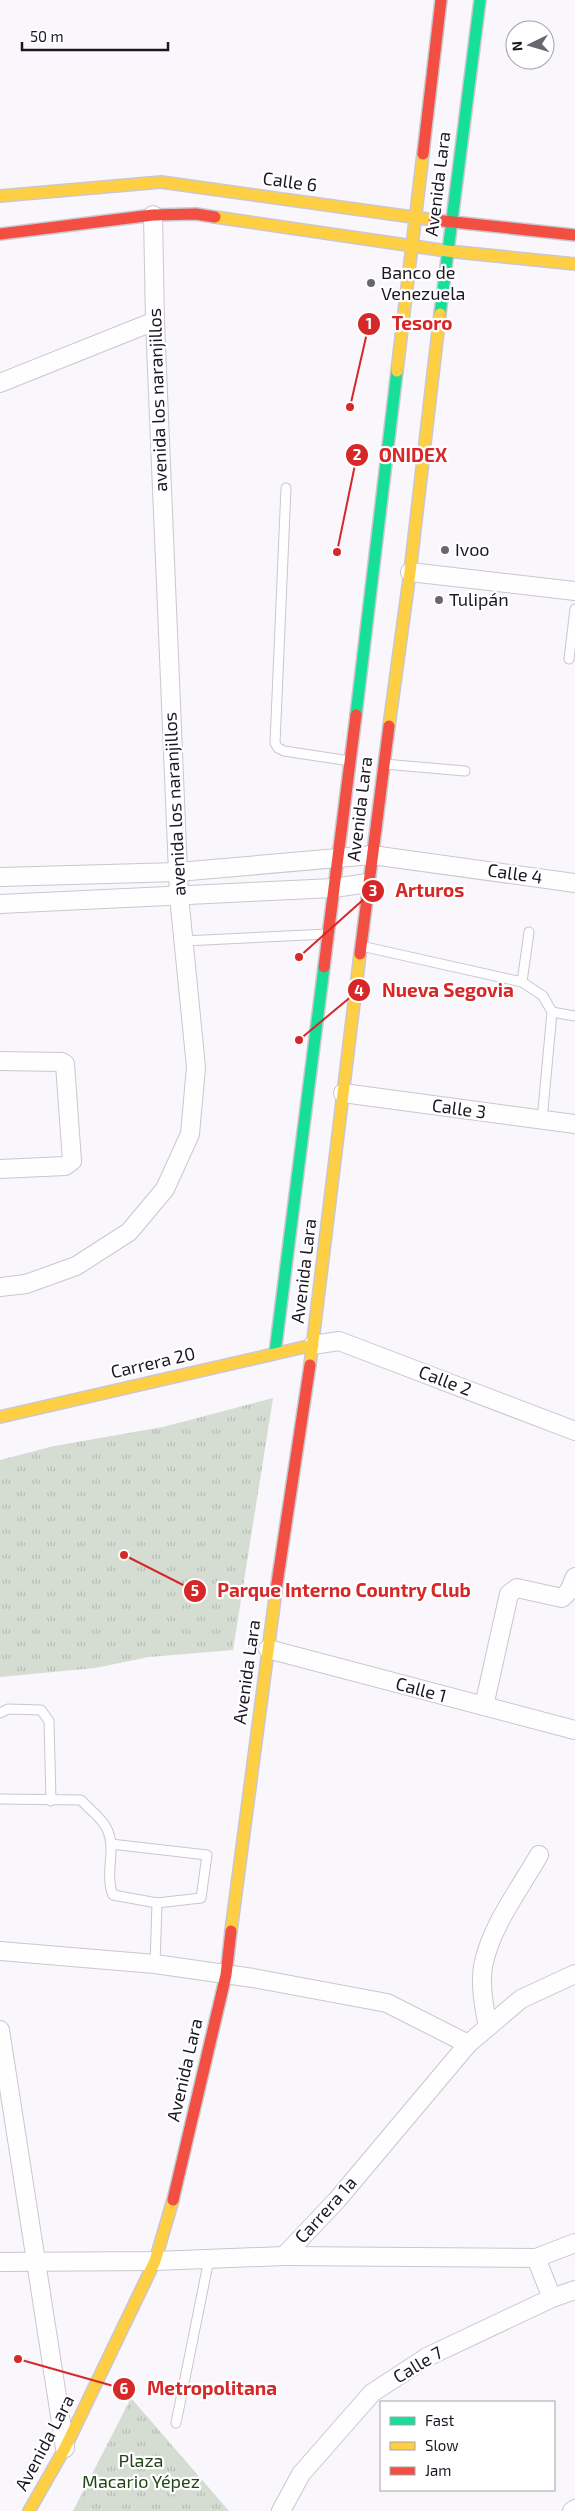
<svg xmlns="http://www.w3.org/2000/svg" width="575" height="2511" font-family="'Exo 2',sans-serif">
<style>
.grass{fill:url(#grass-tufts)}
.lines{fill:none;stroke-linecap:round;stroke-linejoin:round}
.lane-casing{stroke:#cac7cf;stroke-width:11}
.street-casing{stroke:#cac7cf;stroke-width:20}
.fast-casing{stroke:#cac7cf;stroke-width:14}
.slow-casing{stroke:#cac7cf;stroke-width:14}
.jam-casing{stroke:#cac7cf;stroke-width:14}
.lane{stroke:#fefeff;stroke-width:9}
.street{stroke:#fefeff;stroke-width:18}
.fast{stroke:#16e098;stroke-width:11}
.slow{stroke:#ffcf43;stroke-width:11}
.jam{stroke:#f24e42;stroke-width:11}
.poi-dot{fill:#69666e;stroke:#fff;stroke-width:2}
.labels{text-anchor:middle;stroke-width:4.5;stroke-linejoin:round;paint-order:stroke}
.street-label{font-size:18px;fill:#1c1822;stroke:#fff}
.poi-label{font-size:18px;fill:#1c1822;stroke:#fff;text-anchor:start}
.park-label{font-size:18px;fill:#224517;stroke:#fff}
.leader{fill:none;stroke:#d62828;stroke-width:2}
.callout-dot{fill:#d62828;stroke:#fff;stroke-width:2}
.mark-label{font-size:15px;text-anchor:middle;font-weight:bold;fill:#fff}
.callout-label{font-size:19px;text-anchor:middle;font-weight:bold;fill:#d62828;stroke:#fff;stroke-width:4.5;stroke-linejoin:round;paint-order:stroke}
</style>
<defs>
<pattern id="grass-tufts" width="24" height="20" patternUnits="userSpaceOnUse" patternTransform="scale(1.25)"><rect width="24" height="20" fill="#d5ddd3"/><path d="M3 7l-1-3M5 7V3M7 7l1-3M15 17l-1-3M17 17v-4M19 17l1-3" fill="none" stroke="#b6bdb5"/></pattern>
</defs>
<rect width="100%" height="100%" fill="#f9f6fc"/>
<g class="grass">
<polygon points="273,1398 233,1650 149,1657 95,1668 0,1677 0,1460 54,1446 163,1427"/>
<polygon points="131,2398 229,2511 73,2511"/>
</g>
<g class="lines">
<defs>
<g id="lane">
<polyline points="286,488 275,743 278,748 284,751 350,761"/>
<polyline points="569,659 575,609"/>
<polyline points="384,764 465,771"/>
<polyline points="184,941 328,934"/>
<polyline points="361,946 522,982 543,996 552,1012 542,1120"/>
<polyline points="522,982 529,932"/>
<polyline points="552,1012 575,1016"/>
<polyline points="0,1713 8,1709 41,1710 49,1721 51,1801"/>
<path d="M0,1799L81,1800C89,1809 102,1818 107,1829C117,1850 104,1874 113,1895L157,1903L155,1964"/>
<polyline points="111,1844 207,1855 201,1898 157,1903"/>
<polyline points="176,2423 209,2259"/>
</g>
<g id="street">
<polyline points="0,383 155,321"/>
<polyline points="410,572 575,591"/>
<polyline points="0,877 178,872 372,855 575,883"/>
<polyline points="0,904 334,888 368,883"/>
<polyline points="0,1061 62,1062 65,1064 72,1161 65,1166 0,1169"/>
<polyline points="343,1093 575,1124"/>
<polyline points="0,1287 26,1284 76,1266 129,1232 165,1189 190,1134 196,1067 179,896 155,321 153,215"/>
<polyline points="313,1345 339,1341 575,1431"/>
<polyline points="268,1649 575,1730"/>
<polyline points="484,1706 509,1594 517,1588 562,1598 569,1591 575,1577"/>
<polyline points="0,1951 155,1964 253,1978 387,2003 468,2044"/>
<path d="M488,2027C484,2007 480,1986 483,1966C491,1926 519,1890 539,1855"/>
<polyline points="0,2030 65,2448"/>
<polyline points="284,2256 536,2258"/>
<polyline points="0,2262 155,2261 284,2256 337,2200 468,2044 521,1999 575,1974"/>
<polyline points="552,2298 536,2258 575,2243"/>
<polyline points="281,2511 301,2474 372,2393 427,2357 552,2298 575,2290"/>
<polyline points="572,2511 575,2509"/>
</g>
<g id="fast">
<polyline points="440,314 480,0"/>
<polyline points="356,715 397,371"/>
<polyline points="275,1353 324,967"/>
</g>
<g id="slow">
<polyline points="0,196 161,182 434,220"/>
<polyline points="215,217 447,251 575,264"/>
<polyline points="397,371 423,154"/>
<polyline points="389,726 410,572 440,314"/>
<polyline points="310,1365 360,954"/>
<polyline points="0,1417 313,1345"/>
<polyline points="231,1931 276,1590"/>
<polyline points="29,2511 65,2448 155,2261 173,2200"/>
</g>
<g id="jam">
<polyline points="423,154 441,0"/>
<polyline points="434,220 575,235"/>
<polyline points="0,234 153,215 196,214 215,217"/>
<polyline points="360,954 389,726"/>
<polyline points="324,967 356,715"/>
<polyline points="276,1590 310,1365"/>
<polyline points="173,2200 226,1975 231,1931"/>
</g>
</defs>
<use href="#lane" class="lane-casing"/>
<use href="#street" class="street-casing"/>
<use href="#fast" class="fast-casing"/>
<use href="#slow" class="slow-casing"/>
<use href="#jam" class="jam-casing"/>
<use href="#lane" class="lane"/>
<use href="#street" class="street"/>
<use href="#fast" class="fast"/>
<use href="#slow" class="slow"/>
<use href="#jam" class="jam"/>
</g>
<g class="poi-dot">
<circle cx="371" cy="283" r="5"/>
<circle cx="445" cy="550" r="5"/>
<circle cx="439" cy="600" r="5"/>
</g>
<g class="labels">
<g class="street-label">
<text transform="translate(290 182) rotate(8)" y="6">Calle 6</text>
<text transform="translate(438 184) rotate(-83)" y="6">Avenida Lara</text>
<text transform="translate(158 400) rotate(-92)" y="6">avenida los naranjillos</text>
<text transform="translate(175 804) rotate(-93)" y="6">avenida los naranjillos</text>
<text transform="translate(360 809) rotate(-83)" y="6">Avenida Lara</text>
<text transform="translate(515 874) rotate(8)" y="6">Calle 4</text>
<text transform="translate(459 1109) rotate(8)" y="6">Calle 3</text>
<text transform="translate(304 1271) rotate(-83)" y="6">Avenida Lara</text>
<text transform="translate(153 1363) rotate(-13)" y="6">Carrera 20</text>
<text transform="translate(445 1381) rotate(21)" y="6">Calle 2</text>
<text transform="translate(247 1672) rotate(-82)" y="6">Avenida Lara</text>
<text transform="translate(421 1690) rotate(15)" y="6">Calle 1</text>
<text transform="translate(185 2070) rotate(-77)" y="6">Avenida Lara</text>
<text transform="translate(326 2210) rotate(-48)" y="6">Carrera 1a</text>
<text transform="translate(418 2365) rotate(-31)" y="6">Calle 7</text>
<text transform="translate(45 2443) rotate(-62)" y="6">Avenida Lara</text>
</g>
<g class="poi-label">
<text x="381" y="279">Banco de<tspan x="381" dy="21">Venezuela</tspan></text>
<text x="455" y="556">Ivoo</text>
<text x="449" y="606">Tulipán</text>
</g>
<g class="park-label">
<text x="141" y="2467">Plaza<tspan x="141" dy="21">Macario Yépez</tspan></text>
</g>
</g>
<path class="leader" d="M350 407L369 324M337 552L357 455M299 957L373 891M299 1040L359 990M124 1555L195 1591M18 2359L124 2389"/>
<g class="callout-dot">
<circle cx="350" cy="407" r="5"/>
<circle cx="337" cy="552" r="5"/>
<circle cx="299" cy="957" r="5"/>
<circle cx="299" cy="1040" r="5"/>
<circle cx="124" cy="1555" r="5"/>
<circle cx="18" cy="2359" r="5"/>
<circle cx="369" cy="324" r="12"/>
<circle cx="357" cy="455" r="12"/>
<circle cx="373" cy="891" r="12"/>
<circle cx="359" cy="990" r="12"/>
<circle cx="195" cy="1591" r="12"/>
<circle cx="124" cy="2389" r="12"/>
</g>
<g class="mark-label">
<text x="369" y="329">1</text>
<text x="357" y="460">2</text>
<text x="373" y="896">3</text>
<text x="359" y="996">4</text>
<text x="195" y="1596">5</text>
<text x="124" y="2394">6</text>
</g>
<g class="callout-label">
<text x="422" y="330">Tesoro</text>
<text x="413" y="462">ONIDEX</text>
<text x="430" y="897">Arturos</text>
<text x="448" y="997">Nueva Segovia</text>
<text x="344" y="1597">Parque Interno Country Club</text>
<text x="212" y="2395">Metropolitana</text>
</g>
<rect x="380" y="2401" width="175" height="90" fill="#ffffff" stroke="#a4a3a7"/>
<rect x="390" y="2417" width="25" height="8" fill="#16e098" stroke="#a4a3a7"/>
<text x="425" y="2426" font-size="15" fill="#1c1822">Fast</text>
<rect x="390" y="2442" width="25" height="8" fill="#ffcf43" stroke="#a4a3a7"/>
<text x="425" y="2451" font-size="15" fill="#1c1822">Slow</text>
<rect x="390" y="2467" width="25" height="8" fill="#f24e42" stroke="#a4a3a7"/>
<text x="425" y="2476" font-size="15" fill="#1c1822">Jam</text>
<g transform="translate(530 45) rotate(265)"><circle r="24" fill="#ffffff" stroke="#a4a3a7"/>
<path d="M0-4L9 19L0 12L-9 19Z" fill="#69666e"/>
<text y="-8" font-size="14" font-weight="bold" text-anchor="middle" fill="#1c1822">N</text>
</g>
<path d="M22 42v8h146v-8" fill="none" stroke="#1c1822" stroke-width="2.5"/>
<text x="30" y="42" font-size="15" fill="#1c1822" stroke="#ffffff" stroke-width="4" paint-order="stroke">50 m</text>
</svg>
